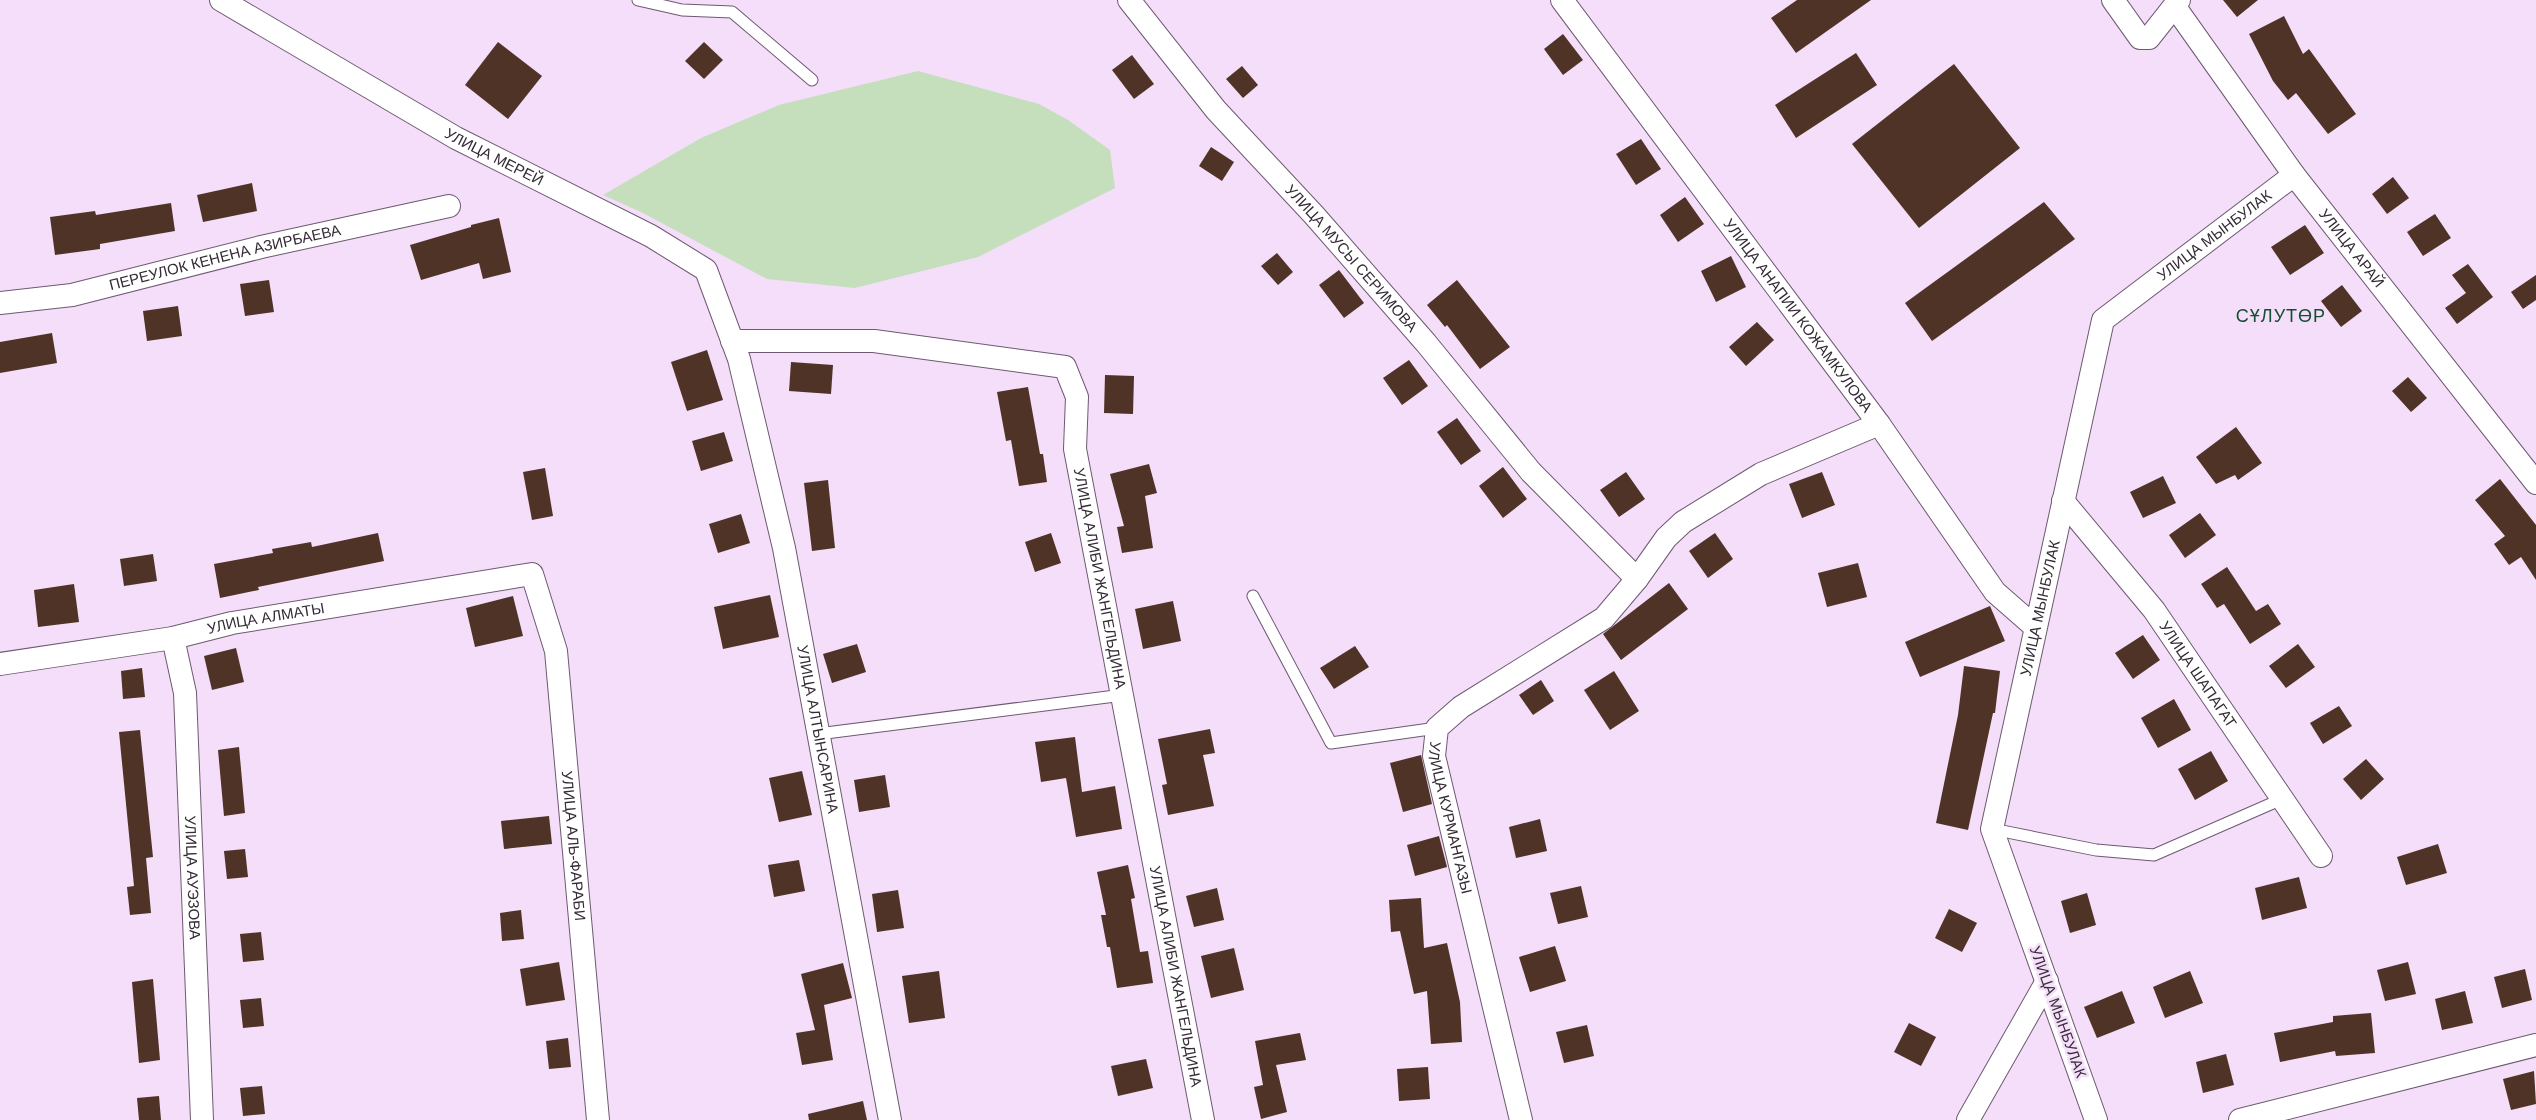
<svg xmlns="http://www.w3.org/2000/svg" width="2536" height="1120" font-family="Helvetica,sans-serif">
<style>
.green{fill:#c5debc}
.building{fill:#4e3326}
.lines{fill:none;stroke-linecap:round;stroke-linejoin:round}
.lane-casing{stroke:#6d5970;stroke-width:13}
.street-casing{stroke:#6d5970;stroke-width:24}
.lane{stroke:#fff;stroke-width:11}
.street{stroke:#fff;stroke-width:22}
.labels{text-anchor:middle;stroke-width:5;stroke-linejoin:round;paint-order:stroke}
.street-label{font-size:15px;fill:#342b35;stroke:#f5def9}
.quarter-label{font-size:18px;letter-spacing:1px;fill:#124f31;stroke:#f5def9}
</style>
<rect width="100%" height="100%" fill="#f5def9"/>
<polygon class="green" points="918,71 1039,104 1068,120 1110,150 1115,188 978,257 855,288 767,279 641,212 603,195 701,138 779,105"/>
<g class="building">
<polygon points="1797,0 1871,0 1796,53 1771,18"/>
<polygon points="2223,0 2258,0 2237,17"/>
<polygon points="2284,16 2303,54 2309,49 2356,114 2328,134 2296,93 2288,100 2273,81 2249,34"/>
<polygon points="1563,34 1583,60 1563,75 1544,49"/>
<polygon points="498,42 542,76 508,119 465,85"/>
<polygon points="704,42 723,60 704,79 685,61"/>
<polygon points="1856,53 1877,85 1796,138 1775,105"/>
<polygon points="1132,55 1154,84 1134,99 1112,70"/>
<polygon points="1954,64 2020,148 1919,228 1852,144"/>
<polygon points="1242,66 1258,85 1243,98 1226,79"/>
<polygon points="1641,139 1661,169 1636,185 1616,154"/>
<polygon points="1211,147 1234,162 1222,181 1199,166"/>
<polygon points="2393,177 2409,198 2387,214 2372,194"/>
<polygon points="252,183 257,211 203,222 197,195"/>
<polygon points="1685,197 1704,224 1678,242 1660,215"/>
<polygon points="2044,202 2075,239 1932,341 1905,303"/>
<polygon points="171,203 175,231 100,244 100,249 55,255 50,217 95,211 96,215"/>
<polygon points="2435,214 2451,238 2423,256 2407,232"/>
<polygon points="499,218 511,272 483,279 479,263 421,280 410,245 471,227 471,225"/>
<polygon points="2305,225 2324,253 2290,275 2271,247"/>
<polygon points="1277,253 1293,272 1278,285 1261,266"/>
<polygon points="1731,256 1746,287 1716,302 1701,271"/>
<polygon points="2468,264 2493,297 2457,324 2445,308 2466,293 2452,275"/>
<polygon points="1339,270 1364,303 1344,318 1319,285"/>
<polygon points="2536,275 2536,300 2523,309 2511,292"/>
<polygon points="269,280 274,312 245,316 240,284"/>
<polygon points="1457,280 1510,347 1480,369 1447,325 1445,327 1427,305"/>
<polygon points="2342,285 2362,311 2341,327 2321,301"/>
<polygon points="178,306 182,336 147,341 143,311"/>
<polygon points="1757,322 1774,340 1746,366 1729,347"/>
<polygon points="52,333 57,363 0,373 0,342"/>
<polygon points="707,350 723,400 687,411 671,362"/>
<polygon points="1409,360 1428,386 1402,405 1383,378"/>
<polygon points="791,362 833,365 831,394 789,391"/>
<polygon points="1105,375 1134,376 1133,414 1104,413"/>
<polygon points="2408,377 2427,398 2411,412 2392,391"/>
<polygon points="1028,387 1040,454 1043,454 1047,482 1019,486 1011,440 1006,441 997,392"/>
<polygon points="1457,418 1481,451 1461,465 1437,432"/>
<polygon points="2236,427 2262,463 2238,480 2235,475 2216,484 2196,457"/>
<polygon points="724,432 733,461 701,471 692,441"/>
<polygon points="1149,464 1157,493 1145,496 1153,548 1122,553 1117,527 1124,526 1110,474"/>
<polygon points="1503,467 1527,499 1503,518 1479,486"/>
<polygon points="545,468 553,516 532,520 523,472"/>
<polygon points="1626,472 1645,499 1619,517 1600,490"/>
<polygon points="1822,472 1835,505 1802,518 1789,484"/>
<polygon points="2163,476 2176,503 2143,518 2130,492"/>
<polygon points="2500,479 2536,525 2536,580 2521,557 2509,565 2494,544 2505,536 2475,500"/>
<polygon points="828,480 835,548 812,551 804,483"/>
<polygon points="2200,513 2216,535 2185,558 2169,535"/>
<polygon points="741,514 750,543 718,553 709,524"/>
<polygon points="378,533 384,561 258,587 259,590 220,598 214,564 273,553 272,549 311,542 312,547"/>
<polygon points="1051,533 1061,563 1035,572 1025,542"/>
<polygon points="1715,533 1733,559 1708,578 1689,551"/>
<polygon points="153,554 157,581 124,586 120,559"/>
<polygon points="1858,563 1867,597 1827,607 1818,573"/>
<polygon points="2227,567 2256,611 2268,604 2281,624 2250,644 2224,604 2217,608 2201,584"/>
<polygon points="1669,583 1688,609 1621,660 1603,634"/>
<polygon points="74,584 79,622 38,627 34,590"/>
<polygon points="770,595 779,637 723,649 714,607"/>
<polygon points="513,596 523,636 475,647 466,608"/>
<polygon points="1173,601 1181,641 1143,649 1135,609"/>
<polygon points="1990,606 2005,641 1920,677 1905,642"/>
<polygon points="2143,635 2160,660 2133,679 2115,653"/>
<polygon points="857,644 866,672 832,683 823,654"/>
<polygon points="2298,644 2315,667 2286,688 2269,666"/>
<polygon points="1355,646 1369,667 1334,689 1320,668"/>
<polygon points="236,648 244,682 212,690 204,656"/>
<polygon points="1964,666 2000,671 1995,713 1993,713 1968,830 1936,823 1958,715"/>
<polygon points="142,668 145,697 123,699 121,671"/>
<polygon points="1614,671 1639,711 1610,730 1584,690"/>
<polygon points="1541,680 1554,701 1533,715 1519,695"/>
<polygon points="2174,699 2191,730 2158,748 2141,718"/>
<polygon points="2339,706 2352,726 2323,744 2310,723"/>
<polygon points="1210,729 1215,753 1203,755 1214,806 1168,815 1162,785 1167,784 1158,739"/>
<polygon points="140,730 153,857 146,858 151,913 130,915 127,887 134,886 119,732"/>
<polygon points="1075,737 1082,792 1115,786 1122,829 1076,837 1066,778 1041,782 1035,742"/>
<polygon points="239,747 245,813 224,816 218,750"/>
<polygon points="2211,751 2228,781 2195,800 2178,769"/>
<polygon points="1421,755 1432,804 1403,812 1390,763"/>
<polygon points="2366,759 2384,779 2361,800 2343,779"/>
<polygon points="802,771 812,815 779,822 769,778"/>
<polygon points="885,775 890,807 859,812 854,780"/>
<polygon points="549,816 552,844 504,849 501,821"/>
<polygon points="1540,819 1547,851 1516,858 1509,827"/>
<polygon points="1439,836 1447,867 1415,876 1407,845"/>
<polygon points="2438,844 2447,873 2406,885 2397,857"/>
<polygon points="245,849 248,877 227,879 224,851"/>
<polygon points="799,860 805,891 774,897 768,865"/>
<polygon points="1128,865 1135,898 1131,899 1140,952 1148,951 1153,983 1117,988 1110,947 1107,947 1101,915 1106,915 1097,872"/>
<polygon points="2299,877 2307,908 2262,920 2255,888"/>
<polygon points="1581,886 1588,917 1558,924 1550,893"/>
<polygon points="1217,888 1224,920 1194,927 1186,896"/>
<polygon points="898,890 904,928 877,932 872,894"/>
<polygon points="2087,893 2096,925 2070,933 2061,901"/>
<polygon points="1421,898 1424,948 1447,943 1460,1002 1462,1042 1431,1044 1427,991 1414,994 1400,931 1391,932 1389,900"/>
<polygon points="1949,909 1977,923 1962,952 1935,938"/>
<polygon points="521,910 524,939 502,941 500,913"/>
<polygon points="261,932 264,960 243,962 240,934"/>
<polygon points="1555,946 1566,981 1530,992 1519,957"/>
<polygon points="1234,948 1244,990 1211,998 1201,956"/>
<polygon points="559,962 565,1000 526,1006 520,969"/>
<polygon points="2408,962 2416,994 2385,1001 2377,970"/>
<polygon points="843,963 852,998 824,1005 833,1060 802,1065 796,1033 815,1030 801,974"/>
<polygon points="2525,969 2532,1000 2502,1008 2494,977"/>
<polygon points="939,971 945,1018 909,1023 902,976"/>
<polygon points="2190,971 2203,1003 2165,1018 2153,987"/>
<polygon points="153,979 160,1060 139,1063 132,982"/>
<polygon points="2122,991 2135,1023 2097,1038 2084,1007"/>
<polygon points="2465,991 2473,1023 2442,1030 2435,999"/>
<polygon points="261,998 264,1026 243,1028 240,1000"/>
<polygon points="2371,1013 2375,1053 2336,1056 2335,1051 2280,1062 2274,1033 2333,1022 2333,1016"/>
<polygon points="1909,1023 1936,1037 1921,1066 1894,1052"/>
<polygon points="1587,1025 1594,1056 1564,1063 1556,1032"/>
<polygon points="1300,1033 1306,1060 1276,1065 1287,1112 1261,1119 1254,1087 1263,1085 1255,1041"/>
<polygon points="568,1038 571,1067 549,1069 546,1041"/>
<polygon points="2226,1054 2234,1085 2203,1093 2196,1062"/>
<polygon points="1146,1059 1153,1088 1118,1096 1111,1066"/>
<polygon points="1428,1067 1430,1099 1399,1101 1397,1069"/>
<polygon points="2534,1071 2536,1104 2511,1110 2503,1079"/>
<polygon points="262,1086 265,1114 243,1116 240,1088"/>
<polygon points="159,1096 161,1120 139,1120 137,1098"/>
<polygon points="863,1101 867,1120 809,1120 808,1114"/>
</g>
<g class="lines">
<defs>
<g id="lane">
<polyline points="638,0 682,10 732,12 812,80"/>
<polyline points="1253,596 1331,743 1437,728"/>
<polyline points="818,734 1123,695"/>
<polyline points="1992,829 2096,850 2154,855 2282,799"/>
</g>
<g id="street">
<path id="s1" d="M221,0L456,138L651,236L706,270L739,359L784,548L890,1120"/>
<path id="s2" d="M1129,0L1216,110L1314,215L1426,343L1531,472L1637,579L1604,618L1461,707L1437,728L1434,756L1521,1120"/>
<path id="s3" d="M1562,0L1879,424L1995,592L2035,627"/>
<polyline points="2113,0 2140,38 2149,38 2179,0"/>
<path id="s4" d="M2175,7L2294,175L2536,483"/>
<path id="s5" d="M0,303L72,295L261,247L449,206"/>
<path id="s6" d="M732,341H874L1065,367L1077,397L1075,449L1203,1120"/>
<path id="s7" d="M2063,501L2154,610L2321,856"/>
<polyline points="1637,579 1666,538 1683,522 1761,474 1879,424"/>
<path id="s8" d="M173,638L185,693L202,1120"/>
<path id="s9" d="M0,664L173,638L232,623L532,574L556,651L598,1120"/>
<polyline points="1968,1120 2047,981"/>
<path id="s10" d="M2096,1120L1992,829L2103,320L2294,175"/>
<polyline points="2240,1120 2536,1045"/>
</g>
</defs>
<use href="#lane" class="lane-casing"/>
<use href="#street" class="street-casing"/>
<use href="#lane" class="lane"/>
<use href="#street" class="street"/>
</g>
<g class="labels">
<g class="street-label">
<text dy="5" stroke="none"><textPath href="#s1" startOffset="315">УЛИЦА МЕРЕЙ</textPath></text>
<text dy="5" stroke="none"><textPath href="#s10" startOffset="970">УЛИЦА МЫНБУЛАК</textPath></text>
<text dy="5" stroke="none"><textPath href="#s4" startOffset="299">УЛИЦА АРАЙ</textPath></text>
<text dy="5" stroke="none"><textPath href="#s5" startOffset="230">ПЕРЕУЛОК КЕНЕНА АЗИРБАЕВА</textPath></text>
<text dy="5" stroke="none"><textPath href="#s2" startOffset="341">УЛИЦА МУСЫ СЕРИМОВА</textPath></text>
<text dy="5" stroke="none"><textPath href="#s3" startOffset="394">УЛИЦА АНАПИИ КОЖАМКУЛОВА</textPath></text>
<text dy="5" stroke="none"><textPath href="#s6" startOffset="551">УЛИЦА АЛИБИ ЖАНГЕЛЬДИНА</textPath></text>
<text dy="5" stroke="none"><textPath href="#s10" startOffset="535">УЛИЦА МЫНБУЛАК</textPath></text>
<text dy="5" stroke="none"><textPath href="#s9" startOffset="270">УЛИЦА АЛМАТЫ</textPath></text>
<text dy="5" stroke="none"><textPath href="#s7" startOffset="220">УЛИЦА ШАПАГАТ</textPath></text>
<text dy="5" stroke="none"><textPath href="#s1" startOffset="1029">УЛИЦА АЛТЫНСАРИНА</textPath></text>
<text dy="5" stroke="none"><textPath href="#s2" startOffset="1114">УЛИЦА КУРМАНГАЗЫ</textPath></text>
<text dy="5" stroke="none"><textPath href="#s9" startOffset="816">УЛИЦА АЛЬ-ФАРАБИ</textPath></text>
<text dy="5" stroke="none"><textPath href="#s8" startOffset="241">УЛИЦА АУЭЗОВА</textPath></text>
<text dy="5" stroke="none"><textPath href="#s6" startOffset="956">УЛИЦА АЛИБИ ЖАНГЕЛЬДИНА</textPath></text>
<text transform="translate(2058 1012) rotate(70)" y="5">УЛИЦА МЫНБУЛАК</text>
</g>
<g class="quarter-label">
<text x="2281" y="322">СҰЛУТӨР</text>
</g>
</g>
</svg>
